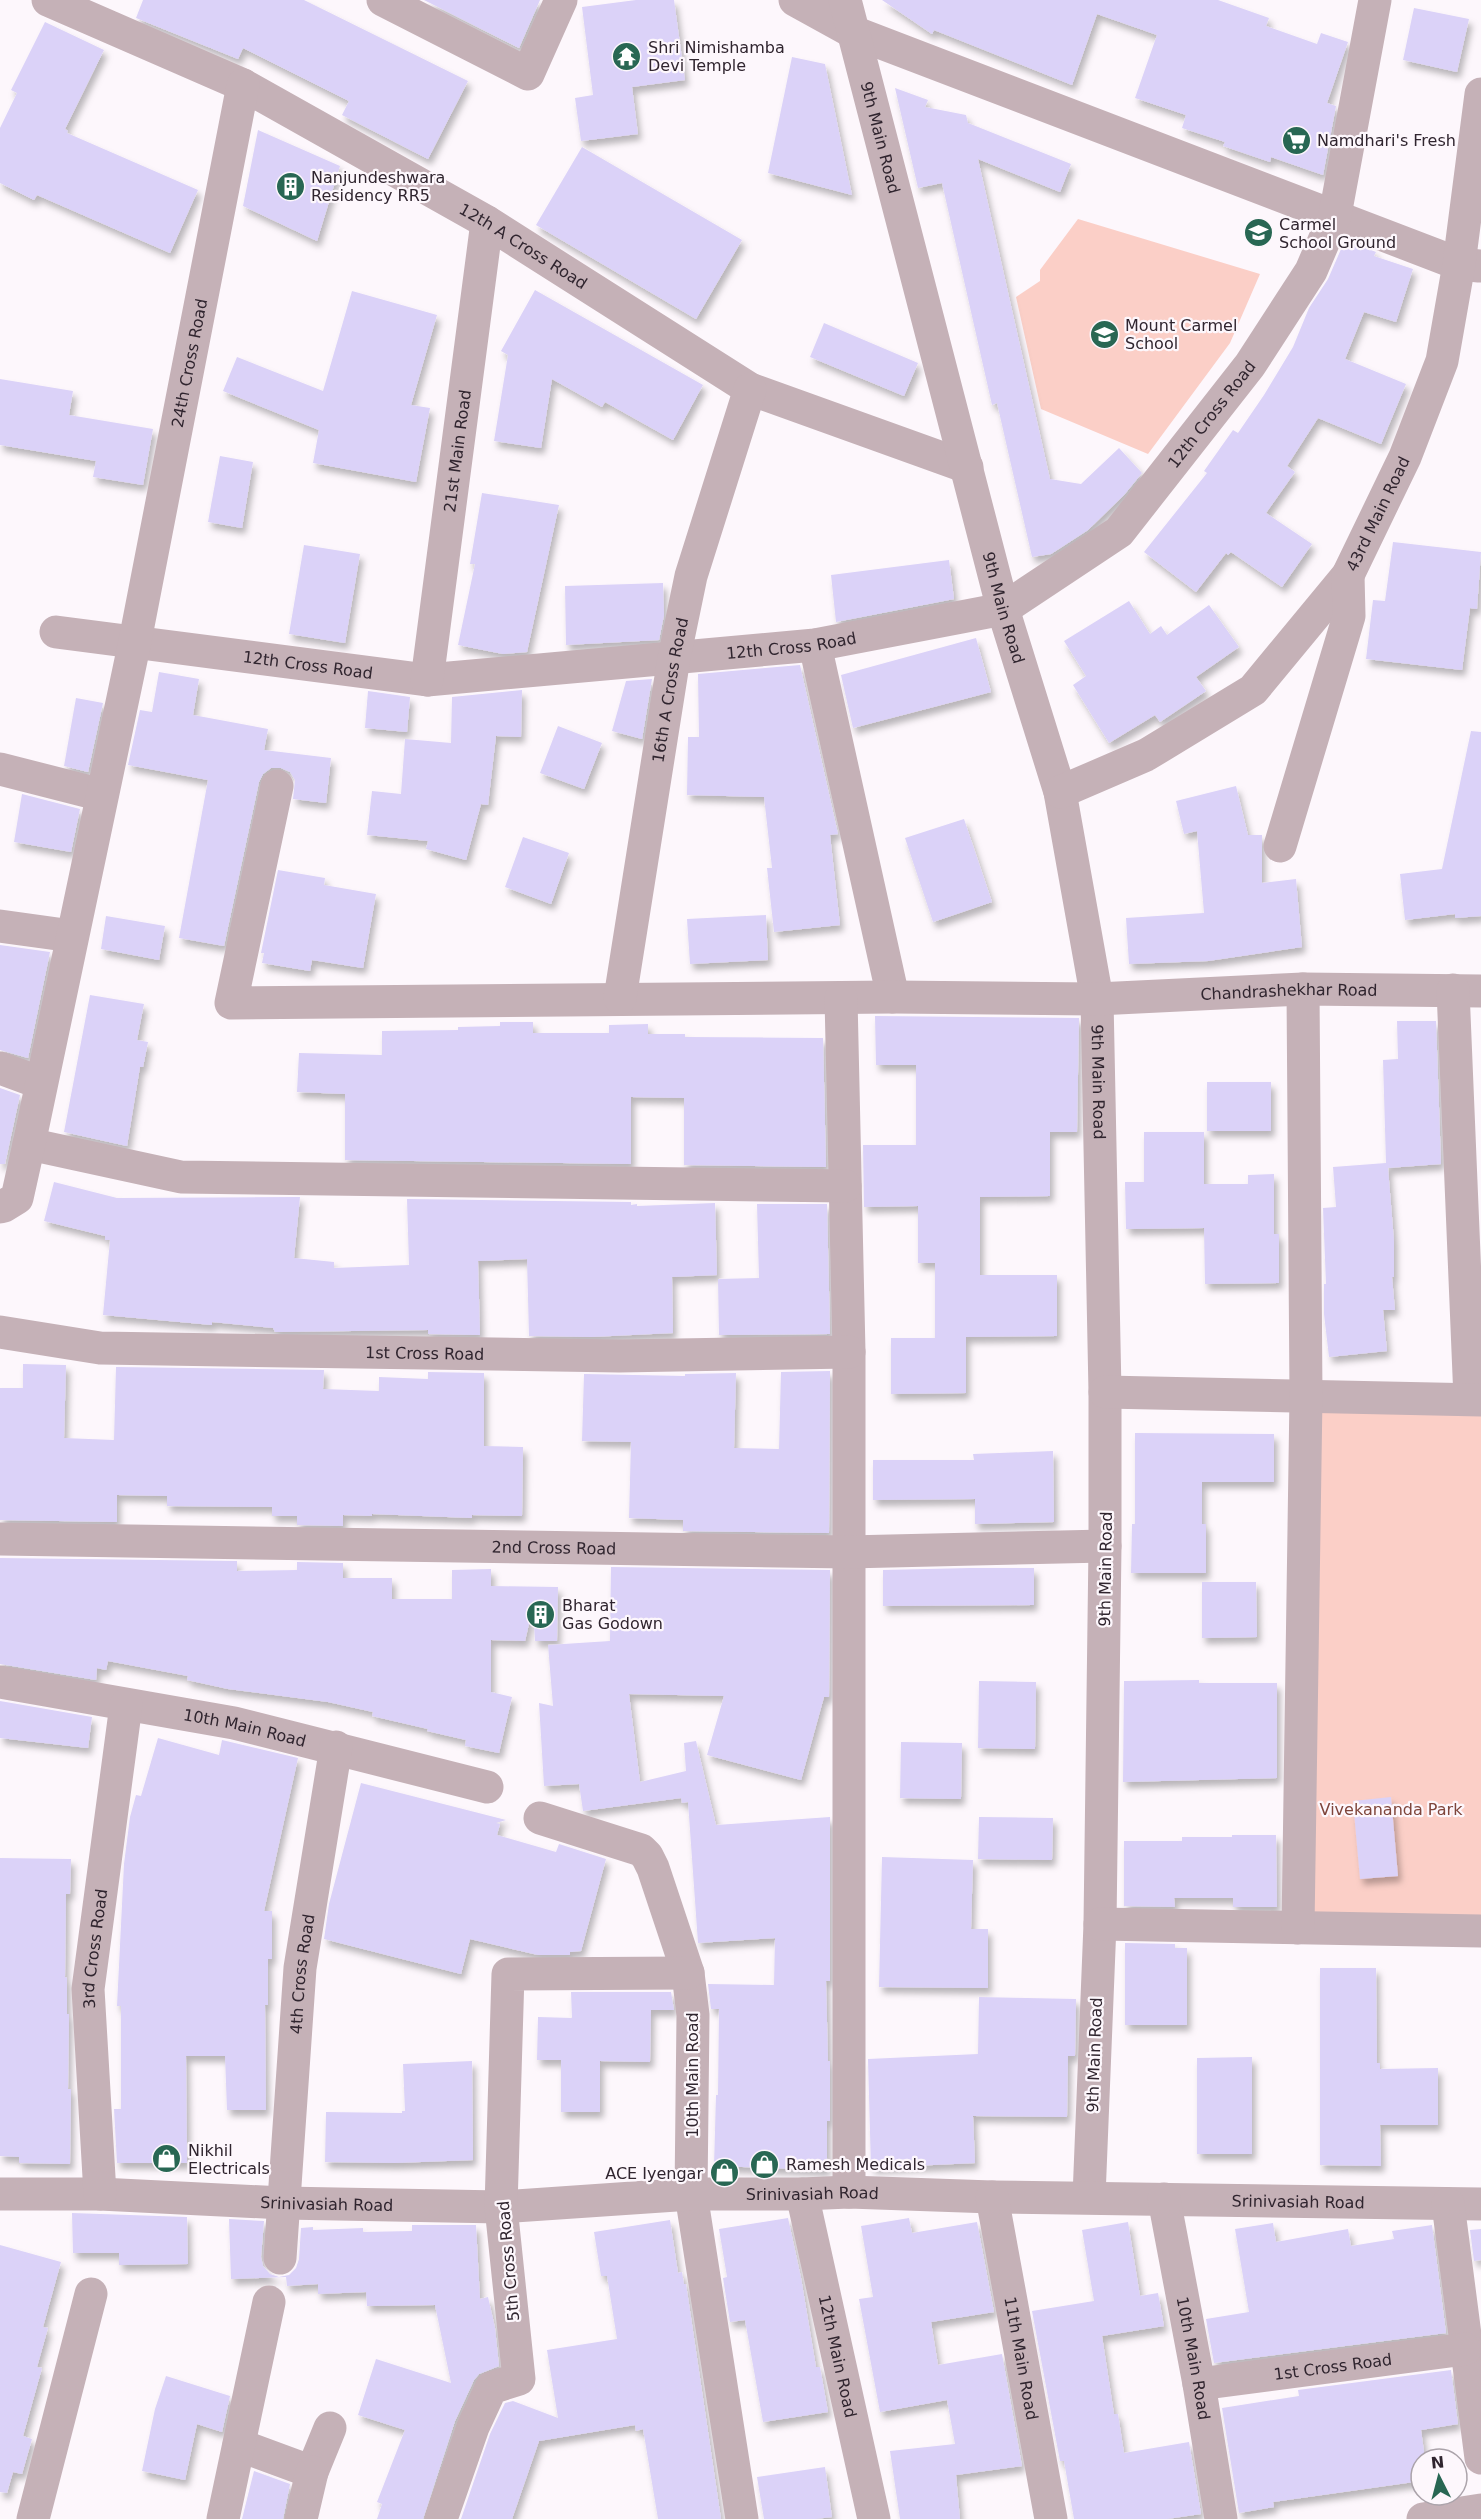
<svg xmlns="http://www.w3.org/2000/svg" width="1481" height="2519" font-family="'DejaVu Sans',sans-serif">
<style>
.green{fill:#fbcfc7}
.building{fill:#dbd2f8;filter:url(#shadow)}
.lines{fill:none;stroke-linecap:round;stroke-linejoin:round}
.minor{stroke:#c5b1b7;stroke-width:33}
.labels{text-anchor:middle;stroke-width:4.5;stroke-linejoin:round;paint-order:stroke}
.poi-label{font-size:16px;fill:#30252f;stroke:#fdf7fc;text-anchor:start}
.street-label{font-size:16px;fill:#30252f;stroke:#fdf7fc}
.park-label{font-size:16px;fill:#7f453b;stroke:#fdf7fc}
</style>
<defs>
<filter id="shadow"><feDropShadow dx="3.5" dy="6" stdDeviation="3" flood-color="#0004"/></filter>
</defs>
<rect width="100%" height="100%" fill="#fdf7fc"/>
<g class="green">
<polygon points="1078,219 1260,274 1230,343 1148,454 1041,409 1016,297 1040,281 1040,270"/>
<polygon points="1305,1406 1481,1409 1481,1931 1298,1928"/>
</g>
<g class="building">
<polygon points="143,0 304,0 468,81 428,159 342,115 349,101 243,48 238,59 136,18"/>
<polygon points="424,0 540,0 519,48"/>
<polygon points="636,0 674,0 685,80 632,87 638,134 581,141 575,98 593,95 582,7"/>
<polygon points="882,0 1218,0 1269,18 1266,26 1317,44 1321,33 1348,42 1327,103 1336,106 1323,175 1271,157 1270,162 1223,146 1225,142 1182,128 1186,115 1135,98 1157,35 1097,14 1072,85 934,30 932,34"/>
<polygon points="1414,8 1469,19 1457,72 1403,60"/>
<polygon points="45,22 104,50 65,129 68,131 67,133 198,190 170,253 37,195 34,200 0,183 0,128 17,93 11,90"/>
<polygon points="792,57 825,64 852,195 768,173"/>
<polygon points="895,88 928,100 925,107 966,115 968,123 1071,164 1060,192 978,159 1050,479 1081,484 1119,448 1142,473 1124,495 1088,530 1051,554 1032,557 997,403 992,405 942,183 918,188"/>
<polygon points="258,130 340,166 317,241 243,206"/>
<polygon points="582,147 742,240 696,319 536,225"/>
<polygon points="1345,240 1376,252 1374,256 1413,269 1396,322 1364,312 1345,359 1406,384 1381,444 1318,418 1287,466 1295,472 1266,513 1312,544 1282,587 1231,552 1228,555 1226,553 1196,592 1144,552 1207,473 1204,471 1233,430 1238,433 1264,395 1293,347 1309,308 1328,279"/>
<polygon points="535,290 703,385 673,440 605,402 602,407 552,379 541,448 494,441 508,355 501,351"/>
<polygon points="352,291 437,315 411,405 430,408 416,482 313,463 319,430 223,391 237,357 323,391"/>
<polygon points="824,323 918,363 904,396 810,357"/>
<polygon points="0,379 73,391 69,415 153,429 143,485 93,477 96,461 0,445"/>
<polygon points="220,456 253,462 242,528 208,522"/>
<polygon points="482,493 559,505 527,652 503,654 458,645 475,564 470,564"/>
<polygon points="1393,542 1481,552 1477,609 1470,608 1462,670 1366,659 1373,600 1385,601"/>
<polygon points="304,545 360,554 345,643 289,634"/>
<polygon points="949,560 954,599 836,622 831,575"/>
<polygon points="663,583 664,615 659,640 566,645 565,586"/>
<polygon points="1129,601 1150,634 1161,626 1167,635 1209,605 1239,647 1196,677 1206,691 1160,722 1155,715 1109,743 1073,685 1086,676 1064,641"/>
<polygon points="976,638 991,692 853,728 841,675"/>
<polygon points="800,665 838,834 830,835 840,925 774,932 767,868 772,868 764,797 687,795 688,737 699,737 698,674"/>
<polygon points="159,672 199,679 193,715 268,729 264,750 331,758 326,803 293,799 295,780 290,772 281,768 271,768 263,774 259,782 224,946 179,938 208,780 128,765 140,710 152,712"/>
<polygon points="652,679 642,739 612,731 626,681"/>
<polygon points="522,690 521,737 496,736 488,805 481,804 466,860 426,849 428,841 367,835 372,791 401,794 405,739 451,743 452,697"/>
<polygon points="368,691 410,697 407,732 365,728"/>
<polygon points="76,698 103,703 88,772 64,766"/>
<polygon points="558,726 602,743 584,789 540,773"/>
<polygon points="1471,731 1481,732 1481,916 1455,918 1455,914 1405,920 1400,874 1442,869"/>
<polygon points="1236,786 1248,835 1262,835 1262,883 1296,879 1302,947 1208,961 1129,964 1126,918 1204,913 1197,831 1184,834 1176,801"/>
<polygon points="22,794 80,809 71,852 14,842"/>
<polygon points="964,819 992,902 933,922 905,838"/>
<polygon points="523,837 569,853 551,904 505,887"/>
<polygon points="278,870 325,878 324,885 376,894 363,968 312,960 310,971 262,963 264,953 261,953"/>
<polygon points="766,915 768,960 690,964 687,919"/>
<polygon points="106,916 165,926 159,960 101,949"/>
<polygon points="0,945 50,952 28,1058 0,1050"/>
<polygon points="90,995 144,1004 137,1040 148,1042 143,1067 140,1067 127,1146 64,1132"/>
<polygon points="875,1016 1079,1018 1077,1132 1050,1132 1050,1196 980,1197 980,1275 1057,1275 1057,1336 966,1337 966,1393 891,1394 891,1338 935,1338 935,1263 918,1263 918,1206 864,1207 863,1145 916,1145 916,1065 876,1065"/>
<polygon points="1397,1021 1436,1021 1441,1164 1388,1168 1394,1241 1394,1277 1392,1277 1395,1310 1383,1310 1387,1351 1329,1357 1324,1314 1324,1284 1326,1284 1323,1208 1336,1207 1333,1167 1386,1163 1383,1060 1398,1059"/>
<polygon points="500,1022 533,1022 533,1033 609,1033 609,1025 648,1024 648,1034 685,1034 685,1037 823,1038 826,1167 684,1165 684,1098 631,1097 631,1164 345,1160 345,1094 297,1092 299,1053 382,1055 382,1031 458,1030 458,1027 500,1026"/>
<rect x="1207" y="1082" width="64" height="49"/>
<polygon points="0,1088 20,1095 5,1164 0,1164"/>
<polygon points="1144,1132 1204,1132 1204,1184 1248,1184 1248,1175 1274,1174 1274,1234 1279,1234 1279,1283 1205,1284 1204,1228 1126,1229 1125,1182 1144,1182"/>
<polygon points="54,1182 117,1198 300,1197 294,1258 334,1262 334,1268 409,1265 407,1199 631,1202 631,1205 637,1204 637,1206 715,1203 717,1275 672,1277 673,1333 591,1337 529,1336 527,1259 478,1261 480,1335 428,1334 428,1330 275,1332 273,1328 212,1322 212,1325 103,1315 110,1240 105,1240 105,1236 44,1221"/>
<polygon points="757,1204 827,1204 830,1334 719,1335 718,1279 759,1278"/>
<polygon points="23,1364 66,1365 64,1438 114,1440 116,1367 324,1370 323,1389 379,1391 379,1377 428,1379 428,1372 484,1373 484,1446 523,1447 522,1516 472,1515 472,1518 372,1514 372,1516 343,1515 343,1526 297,1525 297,1516 272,1516 272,1507 167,1506 167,1496 117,1495 117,1522 0,1520 0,1388 23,1388"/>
<polygon points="830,1371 829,1533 683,1531 683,1520 629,1518 631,1442 582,1441 584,1374 685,1376 685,1374 736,1373 734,1448 779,1449 781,1372"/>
<polygon points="1135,1433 1274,1434 1274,1482 1202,1482 1202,1524 1206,1524 1206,1573 1131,1573 1132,1524 1135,1524"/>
<polygon points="1053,1451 1054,1522 975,1524 975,1499 873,1500 873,1460 974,1460 973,1454"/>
<polygon points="0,1558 237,1561 237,1571 297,1570 297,1562 343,1563 343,1578 392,1578 392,1599 452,1599 452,1570 491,1569 491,1586 558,1587 557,1641 535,1641 533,1607 525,1641 491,1640 491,1692 512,1697 499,1753 465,1746 466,1740 427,1731 428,1729 372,1716 373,1712 328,1702 228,1689 187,1680 188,1676 108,1661 106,1670 97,1668 96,1680 0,1664"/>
<polygon points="611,1567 830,1570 829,1697 824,1697 801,1780 707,1755 724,1696 629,1694 640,1782 686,1771 684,1743 696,1741 716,1825 830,1817 830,1981 826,1981 828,2061 830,2061 830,2121 827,2121 827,2170 714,2166 716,2095 718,2095 719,2009 711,2009 708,1984 774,1985 775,1938 698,1943 688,1802 682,1803 681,1798 583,1811 579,1784 544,1786 539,1703 553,1706 548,1645 610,1641"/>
<polygon points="970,1568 1034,1568 1034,1605 883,1606 883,1570"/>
<polygon points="1202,1582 1256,1582 1257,1637 1202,1638"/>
<polygon points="1199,1680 1199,1683 1277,1683 1277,1778 1123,1782 1124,1681"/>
<polygon points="979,1681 1036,1682 1035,1749 978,1748"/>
<polygon points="0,1701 92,1717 88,1748 0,1738"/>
<polygon points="158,1738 219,1755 222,1740 298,1758 264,1911 272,1911 272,1959 268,1959 268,2005 265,2005 266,2110 227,2110 225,2056 186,2056 187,2163 117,2163 114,2109 121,2109 121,2006 117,2006 124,1864 130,1817 136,1795 141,1796"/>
<polygon points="901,1742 962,1743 961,1799 900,1798"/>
<polygon points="361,1783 506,1820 496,1823 500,1824 497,1835 556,1852 559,1844 606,1859 581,1951 570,1952 570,1955 538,1955 470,1939 461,1974 324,1939 329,1904"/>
<polygon points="1391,1797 1398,1876 1360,1879 1353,1801"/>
<polygon points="979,1817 1053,1818 1052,1860 978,1859"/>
<polygon points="1232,1835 1276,1835 1277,1907 1233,1907 1233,1898 1174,1898 1175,1907 1124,1906 1124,1841 1182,1841 1182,1837 1232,1837"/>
<polygon points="882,1857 973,1860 971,1929 988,1929 988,1988 879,1987"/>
<polygon points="0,1858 71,1859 70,1894 66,1894 65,1977 67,1978 67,2014 69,2014 69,2018 68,2089 71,2089 70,2164 19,2163 19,2157 0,2156"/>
<polygon points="1125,1943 1175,1944 1175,1948 1187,1948 1187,2025 1125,2025"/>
<polygon points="1320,1968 1376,1968 1377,2063 1380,2063 1380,2069 1438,2068 1438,2125 1380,2125 1381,2166 1320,2165"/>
<polygon points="571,1992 671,1992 674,2010 651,2010 650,2062 600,2061 600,2112 561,2112 561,2060 537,2060 538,2017 572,2018"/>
<polygon points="979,1997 1076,1999 1075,2056 1068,2056 1067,2117 973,2116 975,2163 871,2168 868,2059 978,2054"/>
<polygon points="1252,2057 1252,2154 1197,2154 1197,2058"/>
<polygon points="472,2061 473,2160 395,2163 325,2162 326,2112 402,2113 402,2111 405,2111 403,2064"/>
<polygon points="72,2213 187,2217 188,2264 119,2265 119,2253 73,2253"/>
<polygon points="788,2218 801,2278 816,2367 820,2367 828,2412 763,2422 745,2320 730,2322 723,2278 727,2277 719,2229"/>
<polygon points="909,2218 912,2233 977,2222 994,2312 931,2322 938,2365 1002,2354 1022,2466 956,2475 960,2519 900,2519 890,2451 955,2444 947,2400 880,2412 859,2299 873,2297 861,2226"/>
<polygon points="229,2219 264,2221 261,2257 263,2266 270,2274 279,2277 289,2275 296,2268 299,2259 301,2228 313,2227 313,2230 363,2228 363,2232 412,2231 412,2225 476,2225 480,2299 488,2297 495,2328 499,2366 479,2374 474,2380 455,2421 423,2519 377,2519 382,2504 377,2502 405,2430 358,2415 376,2359 451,2383 435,2305 367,2306 366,2292 318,2294 318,2284 287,2286 286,2277 231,2279"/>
<polygon points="670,2220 678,2273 682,2272 684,2284 686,2284 721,2519 658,2519 643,2429 636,2431 635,2425 539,2441 512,2519 461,2519 490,2434 505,2403 513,2401 558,2418 547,2350 617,2339 607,2276 601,2276 594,2232"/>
<polygon points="1128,2222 1140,2296 1158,2293 1164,2326 1102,2336 1114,2414 1118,2414 1124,2453 1189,2442 1201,2514 1167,2519 1074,2519 1064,2461 1060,2461 1032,2311 1094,2301 1082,2230"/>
<polygon points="1273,2223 1276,2242 1348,2229 1351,2246 1394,2239 1392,2231 1432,2225 1446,2333 1214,2363 1206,2319 1249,2312 1235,2229"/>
<polygon points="1481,2229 1481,2260 1474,2261 1470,2230"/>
<polygon points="0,2245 61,2262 43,2327 48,2328 37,2367 42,2368 23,2436 32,2439 22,2474 13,2472 7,2493 0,2492"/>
<polygon points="1451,2370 1458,2424 1421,2430 1425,2459 1421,2459 1421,2481 1273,2502 1274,2507 1239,2513 1222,2408 1299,2396 1298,2390"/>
<polygon points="166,2376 230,2396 222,2432 197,2424 185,2480 142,2471 155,2409"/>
<polygon points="825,2467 832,2517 815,2519 764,2519 757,2477"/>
<polygon points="254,2471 290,2484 283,2519 242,2519"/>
</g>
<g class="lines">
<g class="minor">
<path id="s1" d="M48,0L243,85L487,222L750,389L967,467"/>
<polyline points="383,0 528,74 561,0"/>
<polyline points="795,0 853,32 1459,264 1479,266"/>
<path id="s2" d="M845,0L1003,609L1060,792L1097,999L1105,1392V1546L1100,1924L1089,2197"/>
<path id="s3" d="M56,632L427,680L815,645L1003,609L1119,532L1250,365L1311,271L1335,215L1375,0"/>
<polyline points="815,645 893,997"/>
<path id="s4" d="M427,680L487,222"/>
<polyline points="0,769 102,795"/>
<path id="s5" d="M277,786L231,1003L893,997L1097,999L1303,989L1481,991"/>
<path id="s6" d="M1060,792L1146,755L1253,690L1348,575L1405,457L1442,361L1459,264L1481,94"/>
<polyline points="1280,846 1349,616 1348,575"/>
<polyline points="0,926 72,936"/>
<polyline points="1453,990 1470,1399"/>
<path id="s7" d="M620,998L674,658L691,576L750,389"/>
<polyline points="841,998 849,1352 849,2192"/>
<polyline points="0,1068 41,1083"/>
<polyline points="29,1144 181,1177 845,1186"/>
<path id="s8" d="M0,1207L4,1206L17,1198L29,1144L135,641L243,85"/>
<path id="s9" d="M0,1332L100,1348L619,1356L849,1352"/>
<polyline points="1105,1392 1481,1400"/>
<path id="s10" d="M0,1539L848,1552L1105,1546"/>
<path id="s11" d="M0,1682L234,1723L487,1787"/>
<polyline points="540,1818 641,1850 647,1856 653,1868 688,1973 693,2015 691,2194 742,2519"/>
<polyline points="1100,1924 1481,1931"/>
<polyline points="1298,1928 1306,1396 1303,989"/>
<path id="s12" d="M0,2194H100L283,2203L501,2207L691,2194H802L849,2192L992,2197L1481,2204"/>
<path id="s13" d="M100,2194L88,1989L126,1705"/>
<path id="s14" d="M802,2194L874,2519"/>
<path id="s15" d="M992,2197L1051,2519"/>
<path id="s16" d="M1164,2199L1199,2384L1221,2519"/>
<polyline points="1448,2204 1481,2458"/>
<path id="s17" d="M280,2258L300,1968L336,1747"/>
<path id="s18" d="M1199,2384L1465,2349"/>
<polyline points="239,2445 312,2472 330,2428"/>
<polyline points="33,2519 91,2294"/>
<polyline points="223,2519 269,2302"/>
<polyline points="301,2519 312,2472"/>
<polyline points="441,2519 473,2427 491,2388 519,2379 501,2207 508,1974 688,1973"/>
<polyline points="1423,2519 1481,2510"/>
</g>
</g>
<defs>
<symbol id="temple-disc" viewBox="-11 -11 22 22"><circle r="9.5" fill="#286753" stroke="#fdf7fc"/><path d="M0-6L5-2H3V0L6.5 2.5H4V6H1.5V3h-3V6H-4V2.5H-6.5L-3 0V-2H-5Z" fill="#fff"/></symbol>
<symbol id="supermarket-disc" viewBox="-11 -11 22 22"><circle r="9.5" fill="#286753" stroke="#fdf7fc"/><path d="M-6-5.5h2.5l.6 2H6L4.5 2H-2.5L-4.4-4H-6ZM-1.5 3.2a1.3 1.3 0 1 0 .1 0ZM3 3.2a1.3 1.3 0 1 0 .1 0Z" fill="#fff"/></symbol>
<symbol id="building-disc" viewBox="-11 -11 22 22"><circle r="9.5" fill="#286753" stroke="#fdf7fc"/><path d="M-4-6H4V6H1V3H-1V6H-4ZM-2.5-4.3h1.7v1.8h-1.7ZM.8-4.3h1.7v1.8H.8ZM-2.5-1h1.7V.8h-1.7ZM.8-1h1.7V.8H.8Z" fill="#fff"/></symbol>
<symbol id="school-disc" viewBox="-11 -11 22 22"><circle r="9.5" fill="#286753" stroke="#fdf7fc"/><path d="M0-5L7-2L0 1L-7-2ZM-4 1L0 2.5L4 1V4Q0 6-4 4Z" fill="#fff"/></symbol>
<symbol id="shop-disc" viewBox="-11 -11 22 22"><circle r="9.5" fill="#286753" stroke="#fdf7fc"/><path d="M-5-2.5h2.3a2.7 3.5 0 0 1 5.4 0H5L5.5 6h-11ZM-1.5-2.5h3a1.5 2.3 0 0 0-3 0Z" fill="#fff"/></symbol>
</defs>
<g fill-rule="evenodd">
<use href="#temple-disc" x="610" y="40" width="33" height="33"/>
<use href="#supermarket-disc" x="1280" y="124" width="33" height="33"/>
<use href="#building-disc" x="274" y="170" width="33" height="33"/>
<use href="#school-disc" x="1242" y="216" width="33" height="33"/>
<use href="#school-disc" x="1088" y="318" width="33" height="33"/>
<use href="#building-disc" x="524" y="1598" width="33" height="33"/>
<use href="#shop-disc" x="150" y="2142" width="33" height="33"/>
<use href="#shop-disc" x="748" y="2148" width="33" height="33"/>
<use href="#shop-disc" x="708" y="2156" width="33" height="33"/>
</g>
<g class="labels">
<g class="poi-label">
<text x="648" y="53">Shri Nimishamba<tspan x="648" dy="18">Devi Temple</tspan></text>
<text x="1317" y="146">Namdhari's Fresh</text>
<text x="311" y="183">Nanjundeshwara<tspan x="311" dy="18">Residency RR5</tspan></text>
<text x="1279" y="230">Carmel<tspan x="1279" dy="18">School Ground</tspan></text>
<text x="1125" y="331">Mount Carmel<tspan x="1125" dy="18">School</tspan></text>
<text x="562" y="1611">Bharat<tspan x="562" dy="18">Gas Godown</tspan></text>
<text x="188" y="2156">Nikhil<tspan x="188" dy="18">Electricals</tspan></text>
<text x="786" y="2170">Ramesh Medicals</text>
<text x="703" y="2179" text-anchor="end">ACE Iyengar</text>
</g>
<g class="street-label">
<text dy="6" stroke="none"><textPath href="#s2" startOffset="142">9th Main Road</textPath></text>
<text dy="6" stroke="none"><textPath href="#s1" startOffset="536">12th A Cross Road</textPath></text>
<text dy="6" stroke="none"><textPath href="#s8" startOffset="872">24th Cross Road</textPath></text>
<text dy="6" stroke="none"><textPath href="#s3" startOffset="1244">12th Cross Road</textPath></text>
<text dy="6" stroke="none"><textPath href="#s4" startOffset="231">21st Main Road</textPath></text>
<text dy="6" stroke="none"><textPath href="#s6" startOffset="436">43rd Main Road</textPath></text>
<text dy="6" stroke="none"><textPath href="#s2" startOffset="628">9th Main Road</textPath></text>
<text dy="6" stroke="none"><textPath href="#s3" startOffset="740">12th Cross Road</textPath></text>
<text dy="6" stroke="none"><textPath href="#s3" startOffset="254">12th Cross Road</textPath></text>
<text dy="6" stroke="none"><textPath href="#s7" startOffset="312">16th A Cross Road</textPath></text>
<text dy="6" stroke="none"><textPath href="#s5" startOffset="1280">Chandrashekhar Road</textPath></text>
<text dy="6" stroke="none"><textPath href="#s2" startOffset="1114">9th Main Road</textPath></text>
<text dy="6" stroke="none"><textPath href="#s9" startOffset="426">1st Cross Road</textPath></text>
<text dy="6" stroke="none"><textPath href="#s10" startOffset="554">2nd Cross Road</textPath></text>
<text transform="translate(1105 1569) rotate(-89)" y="6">9th Main Road</text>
<text dy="6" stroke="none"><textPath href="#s11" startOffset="249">10th Main Road</textPath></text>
<text dy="6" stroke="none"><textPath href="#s13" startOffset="246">3rd Cross Road</textPath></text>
<text dy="6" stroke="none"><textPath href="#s17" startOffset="285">4th Cross Road</textPath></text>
<text transform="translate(1094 2055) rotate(-88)" y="6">9th Main Road</text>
<text transform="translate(692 2075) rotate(-90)" y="6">10th Main Road</text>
<text dy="6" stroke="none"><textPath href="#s12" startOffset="813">Srinivasiah Road</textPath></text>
<text dy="6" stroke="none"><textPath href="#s12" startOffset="1299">Srinivasiah Road</textPath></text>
<text dy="6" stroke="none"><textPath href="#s12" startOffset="327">Srinivasiah Road</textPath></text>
<text transform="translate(508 2261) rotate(-95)" y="6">5th Cross Road</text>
<text dy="6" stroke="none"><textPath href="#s14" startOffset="166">12th Main Road</textPath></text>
<text dy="6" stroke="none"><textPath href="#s15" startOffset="164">11th Main Road</textPath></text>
<text dy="6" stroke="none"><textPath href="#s16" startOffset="162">10th Main Road</textPath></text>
<text dy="6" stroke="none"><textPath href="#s18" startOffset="135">1st Cross Road</textPath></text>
</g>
<g class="park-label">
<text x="1391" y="1815">Vivekananda Park</text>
</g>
</g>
<g transform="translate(1439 2477) rotate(354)"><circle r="28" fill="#fdf7fc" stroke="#aba3aa" stroke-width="1.5"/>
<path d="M0-4.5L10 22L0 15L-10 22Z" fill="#286753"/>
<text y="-9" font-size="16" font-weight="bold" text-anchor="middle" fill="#30252f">N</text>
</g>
</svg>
